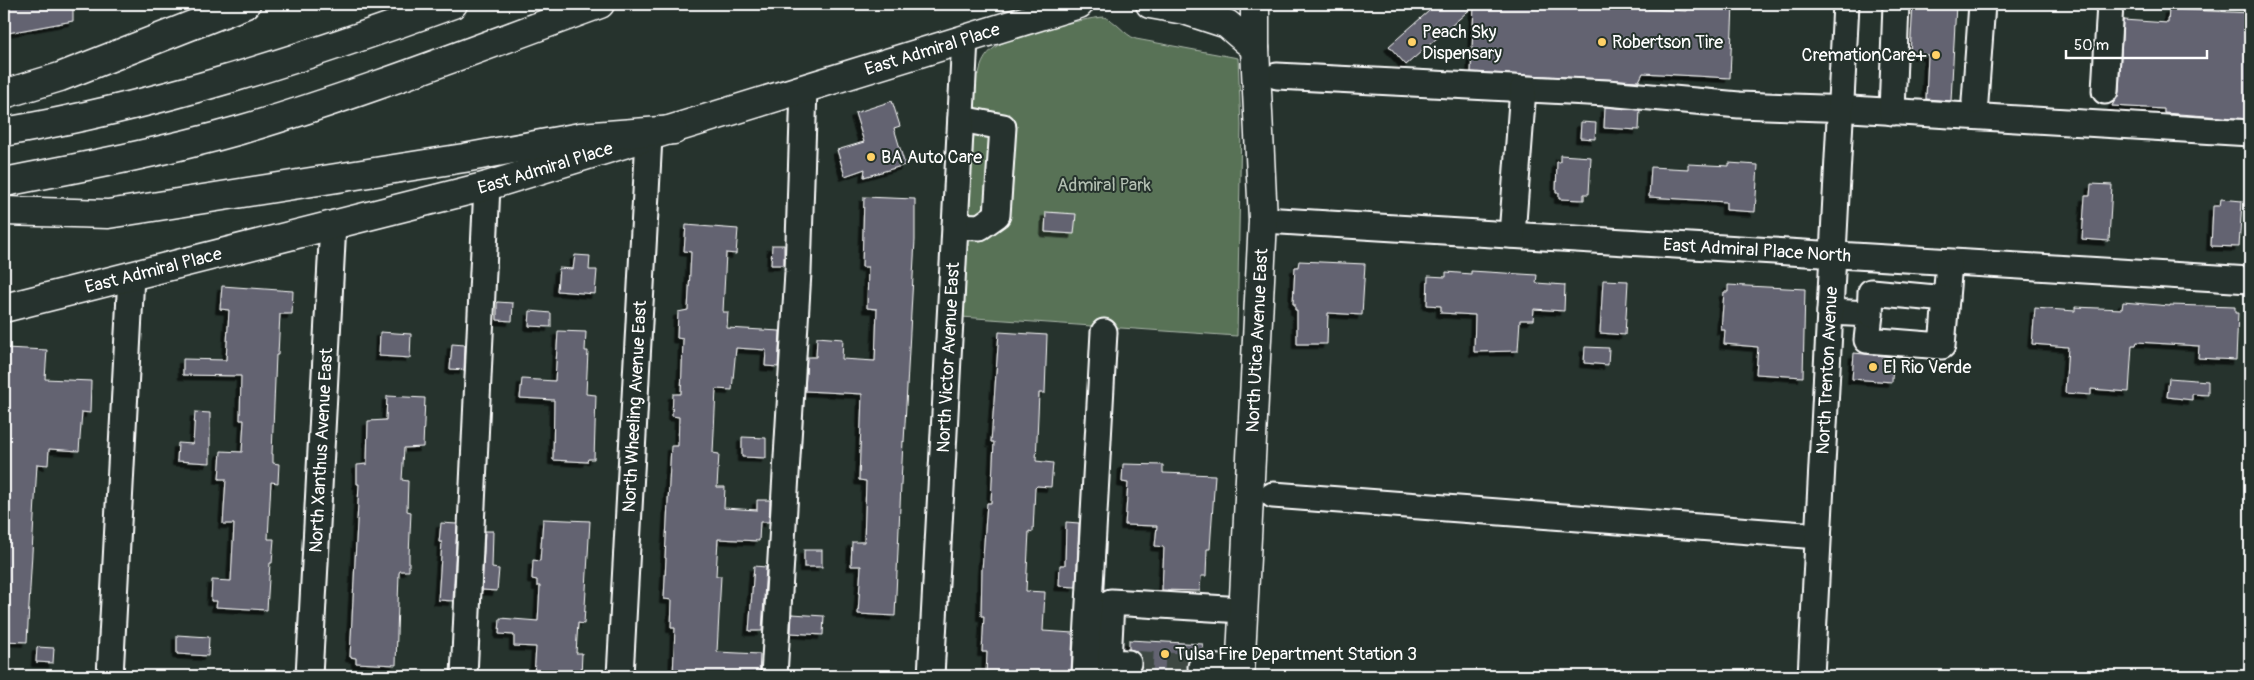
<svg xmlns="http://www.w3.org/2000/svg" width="2254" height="680" font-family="Pangolin,sans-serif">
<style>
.green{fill:#587257;stroke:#acb8ab}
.building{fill:#646471;stroke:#fff;filter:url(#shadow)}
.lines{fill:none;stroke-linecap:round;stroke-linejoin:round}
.minor-tunnel{stroke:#3c4742;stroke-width:25;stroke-dasharray:25 12;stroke-linecap:butt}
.minor-casing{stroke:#fff;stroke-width:29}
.major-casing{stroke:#fff;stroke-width:31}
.highway-casing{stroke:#fff;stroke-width:31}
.minor{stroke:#26332d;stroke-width:25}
.major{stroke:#26332d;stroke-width:28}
.highway{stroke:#26332d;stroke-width:28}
.poi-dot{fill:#ffd166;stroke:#26332d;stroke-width:2}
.labels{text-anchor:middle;stroke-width:4;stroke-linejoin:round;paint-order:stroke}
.poi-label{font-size:18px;fill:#fff;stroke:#26332d;text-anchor:start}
.street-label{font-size:18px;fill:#fff;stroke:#26332d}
.park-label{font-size:18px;fill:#b4c0b3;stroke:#26332d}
</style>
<defs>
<filter id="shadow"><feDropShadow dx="-4.5" dy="4.5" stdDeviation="0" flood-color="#0009"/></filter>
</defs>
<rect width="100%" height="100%" fill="#26332d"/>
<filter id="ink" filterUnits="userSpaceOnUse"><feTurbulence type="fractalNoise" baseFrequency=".02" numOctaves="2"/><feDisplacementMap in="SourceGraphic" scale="10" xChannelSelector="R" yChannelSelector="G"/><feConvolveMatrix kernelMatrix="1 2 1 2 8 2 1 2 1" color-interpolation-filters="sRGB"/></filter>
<g filter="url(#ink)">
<path class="green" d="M1104,17C1117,21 1123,34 1136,39L1238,58L1241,125L1237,336L961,317L974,74H979C981,63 985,55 994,48C1008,36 1084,18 1104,17Z"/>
<g class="building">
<polygon points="10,4 73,4 73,21 8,33"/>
<polygon points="1437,4 1648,4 1648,9 1687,11 1688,4 1733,4 1730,78 1643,73 1639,81 1471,72 1474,6 1406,65 1389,46"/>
<polygon points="1913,4 1956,4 1951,101 1926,99 1928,55 1910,54"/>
<polygon points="2169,9 2250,13 2250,119 2164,113 2164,109 2112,106 2119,92 2123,20 2168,23"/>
<polygon points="892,101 900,126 894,128 905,165 864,177 865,169 845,176 837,150 864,142 855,113"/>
<polygon points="1605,107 1640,110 1639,130 1604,128"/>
<polygon points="1581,122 1596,123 1595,139 1580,138"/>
<polygon points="1560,155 1591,157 1589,194 1584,194 1584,200 1559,199 1559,193 1556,193 1557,162 1560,162"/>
<polygon points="1729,163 1758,165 1755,212 1726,210 1726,202 1649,197 1651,167 1688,169 1688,164 1729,166"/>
<polygon points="2091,184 2112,185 2109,241 2082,239 2085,196 2090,196"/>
<polygon points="864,197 915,199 915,240 904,442 903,441 895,616 858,614 861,566 851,566 852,542 864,542 866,481 859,480 862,394 805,391 807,357 816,357 817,337 843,339 842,359 875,361 877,309 867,308 868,267 862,267"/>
<polygon points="2221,199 2242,201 2239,247 2211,246 2213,206 2220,206"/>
<polygon points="1046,212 1076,214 1074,234 1045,232"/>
<polygon points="686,225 738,229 736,254 726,253 723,312 728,312 727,328 780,331 778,367 765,366 766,350 736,348 732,390 716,389 713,453 719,454 717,487 725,487 724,508 757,510 757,500 770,500 769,522 760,522 759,541 718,539 716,576 721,576 717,652 760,654 759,676 717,674 717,676 673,676 675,628 671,628 672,600 664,599 666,558 665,558 671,446 678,446 679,417 672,416 673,394 681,394 683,341 683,339 677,338 678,312 688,310 691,252 684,251"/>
<polygon points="772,245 784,245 784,265 771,265"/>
<polygon points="575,255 590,256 589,270 597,270 595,294 557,291 559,268 573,269"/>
<polygon points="1299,261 1365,264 1362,315 1328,313 1327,344 1297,344 1297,310 1295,310 1295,304 1293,304 1295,267 1298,267"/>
<polygon points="1471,271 1537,275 1536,283 1565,285 1564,311 1534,309 1533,320 1520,320 1518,351 1474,352 1475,315 1441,313 1441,306 1427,305 1428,276 1446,277 1446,272 1471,274"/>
<polygon points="1603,280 1628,281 1625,335 1600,333"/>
<polygon points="1728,285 1805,289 1803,377 1756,374 1758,347 1724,344 1725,330 1721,330 1724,292 1728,292"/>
<polygon points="222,286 293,291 292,314 280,314 278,355 276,355 272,454 273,454 273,463 279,464 278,483 271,482 268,539 274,539 272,563 270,563 267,610 216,607 217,601 211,601 212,580 231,581 234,524 223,524 226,479 219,479 221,451 242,452 244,420 240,420 241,376 183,375 183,359 226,360 229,310 220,309"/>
<polygon points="497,302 513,303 512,321 497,320"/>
<polygon points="2123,302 2170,306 2170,305 2235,307 2235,313 2238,313 2236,360 2198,358 2199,346 2137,342 2136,345 2132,345 2129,392 2091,389 2091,395 2065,393 2068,347 2032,344 2035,308 2075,311 2075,307 2122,309"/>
<polygon points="530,311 551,313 551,327 529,326"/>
<polygon points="558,331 586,332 585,351 588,351 586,394 596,395 594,459 588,459 587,462 553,460 554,400 520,398 522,379 555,381"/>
<polygon points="380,332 411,334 410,358 379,356"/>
<polygon points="999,332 1047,335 1045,393 1039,393 1036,461 1053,463 1051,487 1037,486 1035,488 1033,532 1029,531 1026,591 1045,592 1043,631 1073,633 1071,672 1065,672 1065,676 986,676 987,652 982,652 984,616 981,616 982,570 987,503 991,503 994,442 991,442"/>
<polygon points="452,344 465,345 464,370 450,369"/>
<polygon points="1585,347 1609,348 1608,365 1584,363"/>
<polygon points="5,348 47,350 45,379 91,381 90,413 82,412 79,451 49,449 48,465 37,464 27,642 4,641"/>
<polygon points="1854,353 1893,357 1892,382 1852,379"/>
<polygon points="2169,378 2208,381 2208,395 2192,394 2192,400 2167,397"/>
<polygon points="387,396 425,398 423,447 404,448 402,480 408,481 407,511 411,512 409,555 409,571 400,571 399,573 396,665 356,663 356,658 350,657 359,484 357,484 357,465 367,464 368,421 386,420"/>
<polygon points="195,412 210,413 210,463 177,461 178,443 193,444"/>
<polygon points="742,437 766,438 766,458 742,457"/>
<polygon points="1123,464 1163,465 1163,473 1215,475 1210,549 1207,549 1206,576 1201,576 1200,591 1162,590 1164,547 1155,546 1157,526 1125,525 1128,483 1122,482"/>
<polygon points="543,519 590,521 584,624 578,623 576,653 582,653 581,676 534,675 536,647 514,646 514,635 499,634 500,618 538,621 540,586 537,586 537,580 532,579 533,560 540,561"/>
<polygon points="1066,522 1079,523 1076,587 1059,586 1060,565 1065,565"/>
<polygon points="441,523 457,524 453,601 438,600 442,542 439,542"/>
<polygon points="485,531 493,531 492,568 499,569 497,591 482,590"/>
<rect x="804" y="550" width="18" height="17"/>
<polygon points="754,566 766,567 762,631 749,631"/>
<polygon points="792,614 824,616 823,635 791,633"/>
<polygon points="177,635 209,637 208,656 177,654"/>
<polygon points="1129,640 1203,644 1202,653 1194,654 1189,660 1187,667 1191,676 1133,676 1140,671 1142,663 1141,657 1136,651 1129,649"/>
<polygon points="37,647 54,648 53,663 36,662"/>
</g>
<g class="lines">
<polyline class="minor-tunnel" points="1128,663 1201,667"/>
<defs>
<g id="minor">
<polyline points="1277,76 1607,93 1739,105 1851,109 2250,133"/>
<polyline points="2105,91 2110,4"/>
<polyline points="1975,101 1982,4"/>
<polyline points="1892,112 1896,4"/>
<path id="s1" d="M1263,220L2250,280"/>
<polyline points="955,226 980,227 997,215 1003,127 961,119"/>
<polyline points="1512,235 1523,89"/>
<polyline points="1830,312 1870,314 1867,340 1942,346 1949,263"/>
<polyline points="1870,314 1871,292 1946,299"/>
<polyline points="1273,495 1818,536"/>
<polyline points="1128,663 1108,662 1111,602 1243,610"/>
<polyline points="1201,667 1240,669"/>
<polyline points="110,676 131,276"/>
<path id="s2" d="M309,676L333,224"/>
<polyline points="464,676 487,186"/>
<path id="s3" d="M620,676L649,137"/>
<polyline points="774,676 798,272 804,89"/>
<path id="s4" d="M931,676L965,39"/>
<polyline points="1085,676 1104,332"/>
<path id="s5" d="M1811,676L1846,4"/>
</g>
<g id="major">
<polyline points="1150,4 1184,10 1227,24 1255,48"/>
<path id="s6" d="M4,308L487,186L1079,4"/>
<path id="s7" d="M1240,676L1263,220L1255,48V4"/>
</g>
<g id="highway">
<polyline points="4,94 60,77 246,4"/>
<path d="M4,132C158,106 307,57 453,4"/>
<path d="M4,182C83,167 163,152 240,130C362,94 481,47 600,4"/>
<polyline points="4,211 108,214 464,158 580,137 674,130"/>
</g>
</defs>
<use href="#minor" class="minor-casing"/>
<use href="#major" class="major-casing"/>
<use href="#highway" class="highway-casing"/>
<use href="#minor" class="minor"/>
<use href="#major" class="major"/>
<use href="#highway" class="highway"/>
</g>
</g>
<g class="poi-dot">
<circle cx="1412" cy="42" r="5"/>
<circle cx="1602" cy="42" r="5"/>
<circle cx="1936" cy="55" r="5"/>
<circle cx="871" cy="157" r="5"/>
<circle cx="1873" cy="367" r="5"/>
<circle cx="1165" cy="654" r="5"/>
</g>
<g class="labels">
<g class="poi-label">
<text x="1422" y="38">Peach Sky<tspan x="1422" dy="21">Dispensary</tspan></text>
<text x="1612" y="48">Robertson Tire</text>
<text x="1926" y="61" text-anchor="end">CremationCare+</text>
<text x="881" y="163">BA Auto Care</text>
<text x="1883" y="373">El Rio Verde</text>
<text x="1175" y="660">Tulsa Fire Department Station 3</text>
</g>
<g class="street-label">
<text dy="6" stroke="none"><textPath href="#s6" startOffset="964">East Admiral Place</textPath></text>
<text dy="6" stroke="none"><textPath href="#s6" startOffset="559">East Admiral Place</textPath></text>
<text dy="6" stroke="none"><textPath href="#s1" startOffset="495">East Admiral Place North</textPath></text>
<text dy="6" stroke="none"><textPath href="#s6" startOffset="154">East Admiral Place</textPath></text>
<text dy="6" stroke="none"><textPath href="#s7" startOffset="336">North Utica Avenue East</textPath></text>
<text dy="6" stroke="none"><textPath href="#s4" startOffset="319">North Victor Avenue East</textPath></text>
<text dy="6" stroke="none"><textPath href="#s5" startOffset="306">North Trenton Avenue</textPath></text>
<text dy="6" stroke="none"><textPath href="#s3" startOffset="270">North Wheeling Avenue East</textPath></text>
<text dy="6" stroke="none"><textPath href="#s2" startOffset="226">North Xanthus Avenue East</textPath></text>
</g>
<g class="park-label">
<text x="1104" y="191">Admiral Park</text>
</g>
</g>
<rect width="2254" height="680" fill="none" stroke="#26332d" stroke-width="20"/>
<rect x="10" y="10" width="2234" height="660" fill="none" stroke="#fff" stroke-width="2" filter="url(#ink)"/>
<path d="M2066 50v8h141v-8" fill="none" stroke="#ffffff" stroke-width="2.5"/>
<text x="2074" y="50" font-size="15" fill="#ffffff" stroke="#26332d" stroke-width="4" paint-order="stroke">50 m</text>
</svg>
